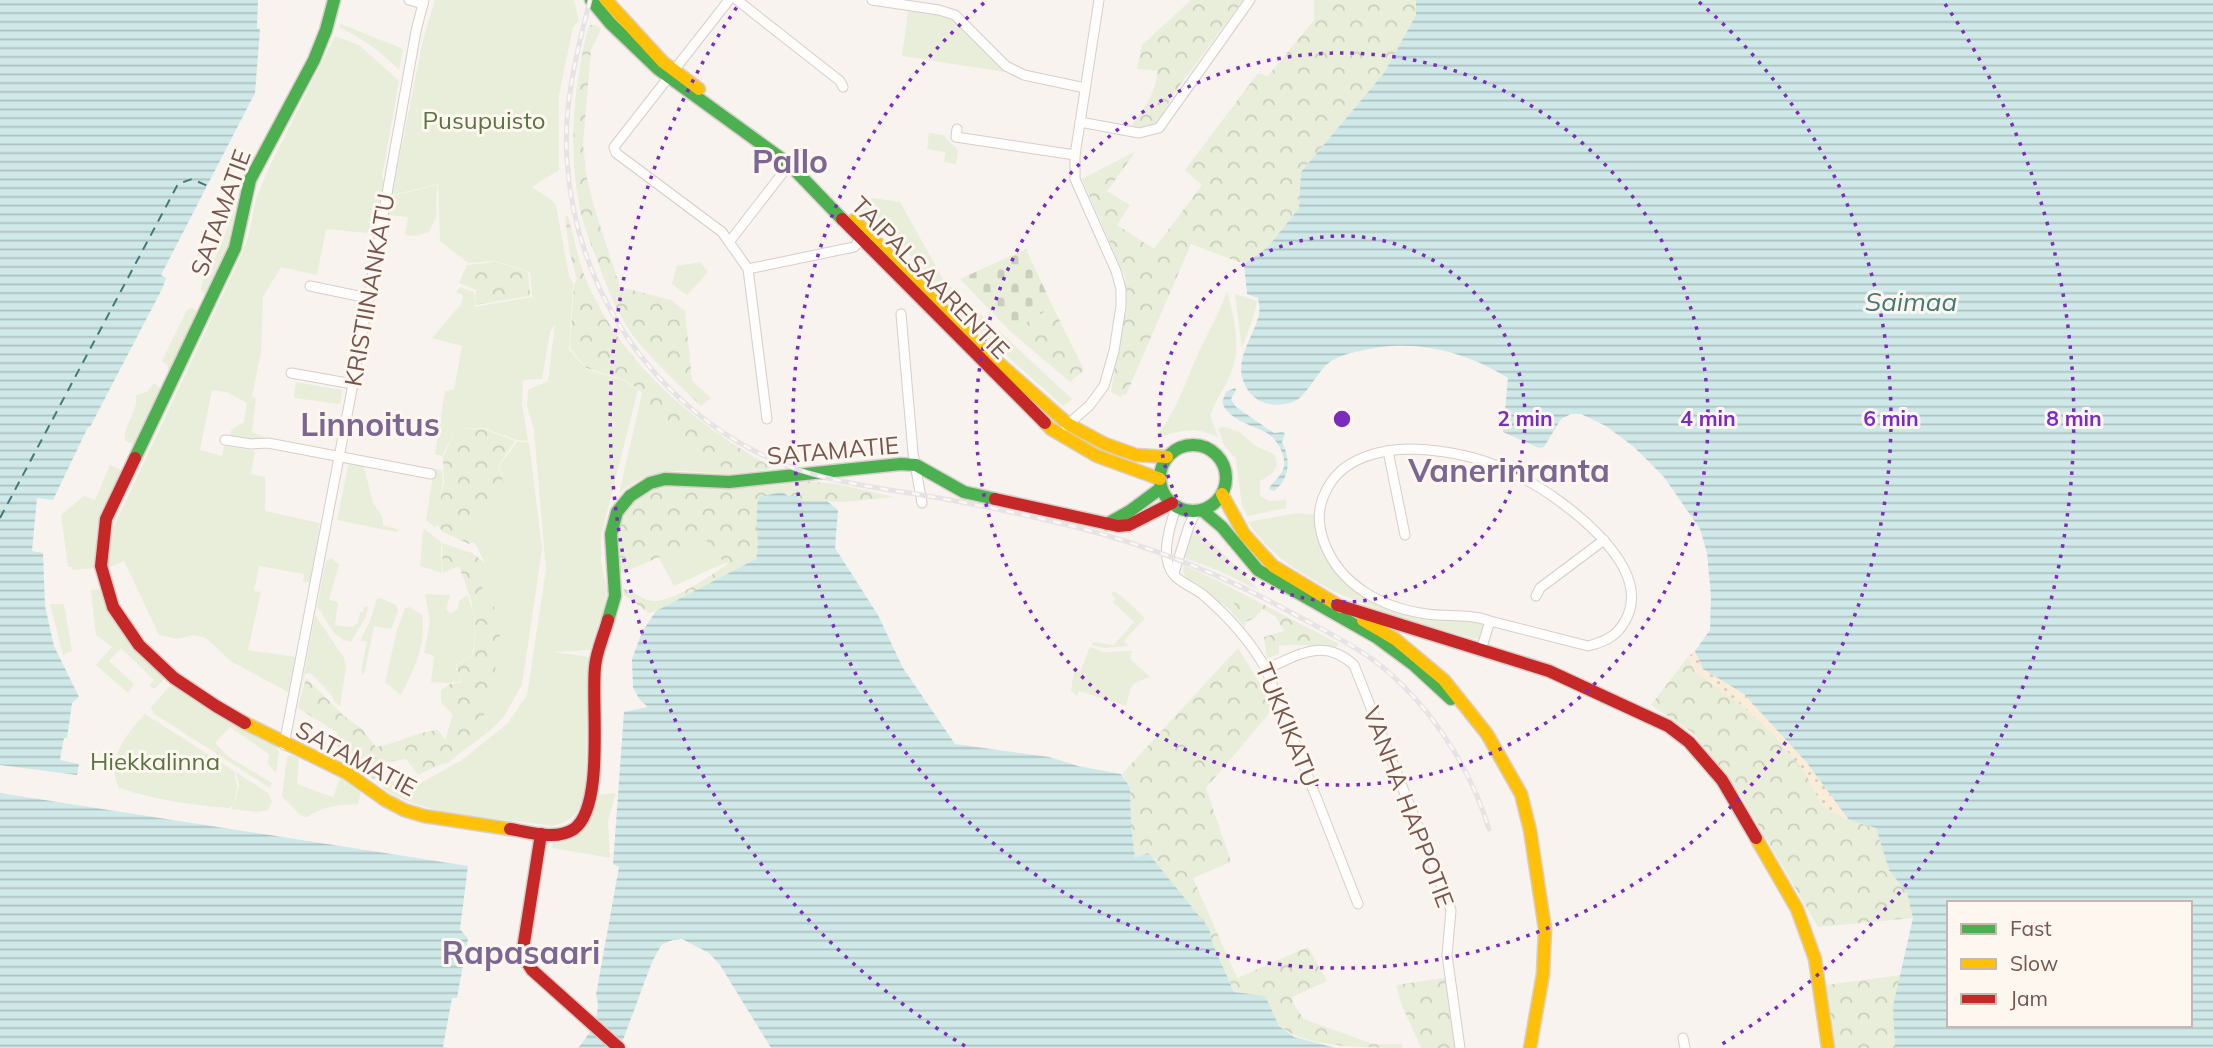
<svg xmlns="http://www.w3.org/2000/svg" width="2213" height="1048" font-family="Mulish,sans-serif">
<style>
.green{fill:#e8eed9}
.forest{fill:url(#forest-crowns)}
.sand{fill:url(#sand-dots)}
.cemetery{fill:url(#cemetery-stones)}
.water{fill:url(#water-rules);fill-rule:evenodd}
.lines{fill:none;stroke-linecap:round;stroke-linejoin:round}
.ferry{stroke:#427a7a;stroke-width:2;stroke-dasharray:9 7;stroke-linecap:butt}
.street-casing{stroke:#d6ceca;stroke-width:11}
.fast-casing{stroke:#d8ceca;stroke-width:15}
.slow-casing{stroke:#d8ceca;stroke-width:15}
.jam-casing{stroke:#d8ceca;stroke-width:15}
.street{stroke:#fefdfc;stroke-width:9}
.fast{stroke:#4caf50;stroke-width:12}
.slow{stroke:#ffc107;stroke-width:12}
.jam{stroke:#c62828;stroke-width:12}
.rail-casing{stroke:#e5e3e6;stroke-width:5}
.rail{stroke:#fef7f0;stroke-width:2.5;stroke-dasharray:8;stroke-linecap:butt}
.ring{fill:none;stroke:#7b2cbf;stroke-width:3.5;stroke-dasharray:3.5 7}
.labels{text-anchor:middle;stroke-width:6;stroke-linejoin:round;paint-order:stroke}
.park-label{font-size:24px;fill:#5a7543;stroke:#fef7f0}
.street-label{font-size:24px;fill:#76564e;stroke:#fef7f0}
.water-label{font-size:26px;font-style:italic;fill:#427a7a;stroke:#fef7f0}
.district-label{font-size:32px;font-weight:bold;fill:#7c6692;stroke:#fef7f0}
.centre{fill:#7b2cbf;stroke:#fef7f0;stroke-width:3.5}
.ring-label{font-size:21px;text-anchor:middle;font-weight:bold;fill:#7b2cbf;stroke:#fef7f0;stroke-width:6;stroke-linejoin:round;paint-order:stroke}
</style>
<defs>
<pattern id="forest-crowns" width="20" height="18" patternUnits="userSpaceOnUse" patternTransform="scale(1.75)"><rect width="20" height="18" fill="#e8eed9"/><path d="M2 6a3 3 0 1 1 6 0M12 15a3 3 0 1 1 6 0" fill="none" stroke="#cacebc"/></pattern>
<pattern id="sand-dots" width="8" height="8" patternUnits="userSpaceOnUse" patternTransform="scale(1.75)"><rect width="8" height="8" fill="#f9ecd8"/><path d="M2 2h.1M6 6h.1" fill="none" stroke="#d9ccbb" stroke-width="1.8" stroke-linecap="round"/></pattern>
<pattern id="cemetery-stones" width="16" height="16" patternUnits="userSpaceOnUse" patternTransform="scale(1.75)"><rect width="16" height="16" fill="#e8eed9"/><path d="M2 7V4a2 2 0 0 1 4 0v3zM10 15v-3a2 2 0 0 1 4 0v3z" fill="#cacebc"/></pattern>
<pattern id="water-rules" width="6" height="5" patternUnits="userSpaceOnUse" patternTransform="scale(1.75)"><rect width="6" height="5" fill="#cfe9e8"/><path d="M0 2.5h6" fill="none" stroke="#adc0be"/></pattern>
</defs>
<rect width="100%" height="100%" fill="#f8f3ee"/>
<g class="green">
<path d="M435,0H574L579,21L573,27L559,95V170L532,187L554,202L556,206L569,276L573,284L569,349L586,369L623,380L638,390L601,536V562L607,591L604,608L590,650L554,652L589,657L585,790C581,811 573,822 551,826C497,816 428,819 382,788L389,781L417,785L462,760L508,723L527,695L546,570L534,430L527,405L528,390L548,381L555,324L550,332L542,379L523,380L522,404L528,441L516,440L484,428L456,429L442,456L435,454L445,391L454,390L462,346L432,338L461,304L463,295L456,292L460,287L474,292L475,307L532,297L535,300L532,295L530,272L495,261L468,263L440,241L438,184L392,195L423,40Z"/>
<path d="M908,11C923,13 939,14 953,20C974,29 990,55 1005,72L902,56Z"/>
<path d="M341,24L403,49L399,70C381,51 362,39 339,27Z"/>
<path d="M335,36L359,45L399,81L382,177C391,197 379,217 367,233L326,229L317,275L281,267L263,297L261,353L252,396L256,399L252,432L266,438L264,441L233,438L230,434L232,429L244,422L247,403L227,392L212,390L200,450L222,456L224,446L255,451L251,474L265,477V511L320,523L310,582H303L304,574L259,566L254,591L261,592L248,650L296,657L288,692L232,662L206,638L193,635L178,639L159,635L124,561L108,568L109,537L242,254L249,234L256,199L267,172Z"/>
<polygon points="929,133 943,135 958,150 956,164 944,162 945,152 927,149"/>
<polygon points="437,185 436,217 429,232 416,236 405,235 408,217 387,215 392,196"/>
<polygon points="872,198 900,202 943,279 1072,399 1063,406 967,320 932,286 907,251 861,209"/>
<path d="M235,209L230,237L232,238L230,249L206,294L201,291C200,281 209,273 209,262L215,258Z"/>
<polygon points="700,262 708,272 687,295 672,284 677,266"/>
<path d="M1227,291C1234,319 1243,350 1229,377C1223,391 1214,402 1210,416L1218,437C1193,426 1180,430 1154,439C1176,414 1186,381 1199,351C1209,331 1220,312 1227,291Z"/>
<polygon points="1235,294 1257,301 1254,315 1242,348"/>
<polygon points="192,308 198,311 199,314 172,371 168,370 167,365 162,361 187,310"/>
<polygon points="296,382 342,390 340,404 294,398"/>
<path d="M154,383L163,390L136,445L125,441C123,424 139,412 136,395L147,392Z"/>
<path d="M639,407L670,434L699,450L731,474C683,472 659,462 619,493Z"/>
<polygon points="1224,427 1240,432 1254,445 1275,455 1277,466 1272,474 1260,481 1260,496 1269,501 1286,500 1286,508 1248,516 1242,506 1236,459 1224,445 1218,428"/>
<polygon points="517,442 529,442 542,549 522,685 504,716 492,729 447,763 439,765 470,737 491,702 500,637 498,612 482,591 485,563 468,530 505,487 499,466"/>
<polygon points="349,461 363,464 373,503 383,518 383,525 400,530 396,532 337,520"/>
<polygon points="110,465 124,471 98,528 95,568 72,570 72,567 68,567 61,515 84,496 95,500"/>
<polygon points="434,469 442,470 443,480 436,528 426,520"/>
<polygon points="717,511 738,557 674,586 650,541"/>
<path d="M1296,513L1317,515L1324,547L1373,600L1488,622L1482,640C1407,621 1292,591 1248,522Z"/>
<polygon points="425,529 441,542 442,573 420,566 423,531"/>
<path d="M1191,530C1218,542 1238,571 1260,591L1222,572L1185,558Z"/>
<path d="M331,558L339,565L329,600L338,602L335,625L351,627L358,623L360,612H363L364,606L368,607L366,616L351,642C331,638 328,620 317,606L326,561Z"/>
<polygon points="1184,565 1222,583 1245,622 1245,628 1229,609 1186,577 1183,572"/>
<polygon points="101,589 105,600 164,674 164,679 155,689 149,686 154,680 121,648 109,661 134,684 128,693 96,665 112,647 96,635 91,590"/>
<polygon points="1113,591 1120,595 1145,618 1124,641 1129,646 1104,648 1092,645 1093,642 1114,645 1134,622 1113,602 1116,598 1111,595"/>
<path d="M425,594L450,595L446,609L450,614L458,609L459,601L467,595C477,616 476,633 472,655L455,666L461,681L449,683L431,682L434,656L424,653L430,621Z"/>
<polygon points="380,598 396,605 398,611 391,629 374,626 364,675 361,672 367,642 360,641 370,621 377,599"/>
<polygon points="50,604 64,604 72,651 63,655"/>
<path d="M409,607L422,615C427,643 413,671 401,695L385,682L397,630L405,608Z"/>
<polygon points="315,615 344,658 346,667 340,706 334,701 331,694 310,673 305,674 300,694"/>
<path d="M1090,647L1104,652L1132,651L1130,659L1150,677C1130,684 1132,683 1126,706L1079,691L1077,696L1071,691L1074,671L1080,672Z"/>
<polygon points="177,685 276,746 279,752 276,773 267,762 270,755 230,727 215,743 229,757 272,783 270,788 153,713 151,707 170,686"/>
<path d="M145,714L234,771L237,786L235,803L239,785L236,772L268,793L272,801L268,810L258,812L231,809L234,803L229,808C191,805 156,800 119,788C105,761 126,734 145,714Z"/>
<path d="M291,755L299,759L297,784L333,797L341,776L362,788L358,804C342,804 320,807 307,817L301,816L282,796L287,757Z"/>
<path d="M616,793L608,821L610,858L552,848L553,841C579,833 593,822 598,795Z"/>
</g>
<g class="forest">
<path d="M1191,0H1243L1175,92L1157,123L1142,129L1130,128C1142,111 1157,93 1157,71L1137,69L1142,45Z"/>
<polygon points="1314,0 1416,0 1416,15 1384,73 1301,172 1299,208 1268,247 1244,264 1191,244 1126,395 1122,394 1121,397 1111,392 1126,301 1125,277 1082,179 1136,151 1107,191 1130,205 1117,225 1154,249 1202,185 1185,170 1258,73 1268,76 1314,20"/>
<path d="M589,25H596L601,29L591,50L583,144L586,174L594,207L620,287L671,300L685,311L692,381L711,398L701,406C678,384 654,362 634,337C619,317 609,293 601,270C593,249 583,227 579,204C568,145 574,83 589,25Z"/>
<path d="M568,216C575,240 579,267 590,289C627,368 697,426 772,467L766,470L731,474L699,450L670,434L639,407L642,392L623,379L586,368L570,348L574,284L577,280L569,250L565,217Z"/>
<polygon points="496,262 528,272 530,296 475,305 476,290 459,283 467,265"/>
<polygon points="1053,307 1084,370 1070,382 1010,331"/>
<polygon points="456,429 484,429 515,441 498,466 505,487 468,530 476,541 469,544 443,532 436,523 444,481 443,457"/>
<path d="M806,481L837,484L894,497L844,502L802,501L756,508L759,545L756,559L656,611L649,613L624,595L623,589C634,589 640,600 653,601C671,603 713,574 728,564L709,550L707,540L680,548L620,574L615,533L619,521L629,504L643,493L662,485L746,488Z"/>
<path d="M442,543L472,553L485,563L482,591L498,612L500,637L491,702L471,737L439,765L418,775L406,759L380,763L379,775L373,779L348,760L334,740L338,733L298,708L306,678L345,717L362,729L376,747C398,743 416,732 438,730L445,740L453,715L441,702V690L450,684L462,682L456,666L473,655C479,617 472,601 459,566L443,573Z"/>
<path d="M1222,583L1339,644L1336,647C1317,647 1298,643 1279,646V654L1267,658L1264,637L1284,631L1275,616L1262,609L1255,618L1245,622Z"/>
<path d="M1238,648L1273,705L1267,716L1206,788L1231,862L1193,878L1237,978L1308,947L1327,981L1292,997L1294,1005L1304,1019L1373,1044H1402L1403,1048C1371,1048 1303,1048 1280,1026C1273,1019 1269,1006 1265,996L1235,993L1212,942L1209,928L1148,854L1135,859L1131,824L1130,787L1122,774Z"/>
<polygon points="1688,657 1695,672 1738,702 1773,734 1806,774 1822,806 1849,820 1876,828 1889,870 1907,893 1913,918 1818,927 1737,789 1693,733 1651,705"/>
<polygon points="1901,975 1893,1006 1895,1048 1835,1048 1826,985"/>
<polygon points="1450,977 1460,1048 1421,1048 1401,1003 1396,985"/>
</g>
<polygon class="sand" points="1695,651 1703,669 1744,694 1807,763 1849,820 1822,806 1806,774 1773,734 1738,702 1695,672 1688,657"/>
<polygon class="cemetery" points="1026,249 1053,307 1010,331 960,279"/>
<g class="water">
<polygon points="0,0 258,0 257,28 260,29 255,93 161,275 166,278 162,289 90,427 88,427 53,500 37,498 32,551 43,553 45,606 54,646 79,697 72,703 67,738 64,738 60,760 79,764 77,775 0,765"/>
<path d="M1416,0H2213V1048H1895L1893,1006L1913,918L1907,893L1889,870L1876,828L1849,820L1807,763L1744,694L1703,669L1695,651L1710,630L1711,597L1707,553L1700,529L1664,477L1634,447L1606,426L1581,414H1571L1561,419L1544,447L1539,448L1503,432L1508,378C1463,350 1411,338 1360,351C1350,353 1338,356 1330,362C1317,371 1307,396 1295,401C1274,410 1250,403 1243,380C1235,358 1255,334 1259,314C1260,309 1259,303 1258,298L1247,294L1244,264L1268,247L1299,208L1301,172L1384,73L1416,15ZM1949,903H2190V1025H1949Z"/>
<path d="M1235,388L1236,390L1231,399L1236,407L1274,433L1283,432L1285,434L1282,442C1291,460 1290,478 1274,491L1269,489C1273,480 1282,477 1284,466C1286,455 1276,438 1267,433C1251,424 1229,421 1222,402L1226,392Z"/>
<path d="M782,492L788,496H797L802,501H827L838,510L835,548L878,615L903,668L955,744L1049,757L1078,766L1121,774L1130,787L1131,824L1135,858L1148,853L1209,928L1212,942L1234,992L1265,996L1279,1026L1294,1037L1336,1048H771L720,965L709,953L682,939L673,940L662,944L652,962L620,1048H578C589,1036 603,1012 596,995L619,867L613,864L624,712L648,707L640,700L633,688L632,659L642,632L656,611L756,559C761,538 753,517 759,497Z"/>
<polygon points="0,793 468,866 460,929 468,939 457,998 452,998 443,1047 448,1048 0,1048"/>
</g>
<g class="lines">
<polyline class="ferry" points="0,518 178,184 192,179 212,188"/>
<defs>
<g id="street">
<polyline points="409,0 423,4"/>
<polyline points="729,0 614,147 616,153 722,232 748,269 767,419"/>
<polyline points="737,0 840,81 843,87"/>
<polyline points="872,0 939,10 955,15 1006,66 1024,75 1085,88"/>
<polyline points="1080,122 1139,133 1159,128 1250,0"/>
<polyline points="957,129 956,137 1075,155"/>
<polyline points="730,241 792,161"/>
<polyline points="748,269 854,247 865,235"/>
<polyline points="310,286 368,298"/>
<polyline points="901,314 913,453 922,503"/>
<polyline points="291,373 353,384"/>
<polyline points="1066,426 1089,406 1104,386 1114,351 1121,306 1121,289 1116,271 1075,179 1075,155 1099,0"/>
<polyline points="225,440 251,444 268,443 431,474"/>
<polyline points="1388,451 1405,535"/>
<path d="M1176,507C1170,526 1159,558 1174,575C1181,583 1194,588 1202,594C1228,616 1249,639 1266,669L1358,904"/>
<polyline points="1174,573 1189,526 1196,511"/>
<polyline points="1536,596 1540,588 1604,540"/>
<path d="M1481,650L1490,621L1588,646C1608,641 1620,634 1628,615C1650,562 1562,499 1523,478C1489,459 1449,450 1411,449C1383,449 1348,457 1331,482C1318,502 1316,520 1324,542C1340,586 1383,608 1427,614C1449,617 1469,613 1490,621"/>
<path d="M1266,669C1299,655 1323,637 1354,665L1451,910L1447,955L1460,1048"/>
<polyline points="284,745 353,384 416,31 424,0"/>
<polyline points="1683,1038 1685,1048"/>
</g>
<g id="fast">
<polyline points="591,0 610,23 658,69 789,164 842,219"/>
<circle cx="1193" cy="478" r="33"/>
<polyline points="135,458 235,248 250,180 314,60 326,30 334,0"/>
<polyline points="1202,510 1222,527 1258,570 1376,637 1414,665 1451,699"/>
<polyline points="1107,524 1130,511 1161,488"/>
<polyline points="608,620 615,596 611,534 617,512 630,496 650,483 665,479 729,482 901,464 916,465 964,492 995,499"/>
</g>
<g id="slow">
<polyline points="606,0 663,62 699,89"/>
<polyline points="854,220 977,344 1068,424 1105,444 1136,455 1167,457"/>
<polyline points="1045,423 1051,429 1097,456 1160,479"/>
<polyline points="1222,494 1244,534 1273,566 1341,607"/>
<polyline points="1363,620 1395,639 1444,680 1487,734 1521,794 1530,830 1545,929 1543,974 1530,1048"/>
<polyline points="245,723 347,773 385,800 404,810 424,816 510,829"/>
<polyline points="1756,838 1797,909 1815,959 1828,1048"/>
</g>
<g id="jam">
<polyline points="842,219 1045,423"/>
<polyline points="135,458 106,519 101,566 113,607 139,645 174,678 216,706 245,723"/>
<polyline points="995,499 1118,526 1129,525 1172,503"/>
<polyline points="1337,605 1549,671 1668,726 1689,742 1722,780 1756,838"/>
<path d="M510,829C529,832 556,841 574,829C605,806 591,705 595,667C596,652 604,635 608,620"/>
<polyline points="541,834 523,949 525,959 532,970 619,1048"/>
</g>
</defs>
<use href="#street" class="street-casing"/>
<use href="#fast" class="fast-casing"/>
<use href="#slow" class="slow-casing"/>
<use href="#jam" class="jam-casing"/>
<use href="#street" class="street"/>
<use href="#fast" class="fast"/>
<use href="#slow" class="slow"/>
<use href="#jam" class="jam"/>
<defs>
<path id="rail" d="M590,0C577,51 563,106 567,159C575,299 666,424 799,470C836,482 877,488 916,494C959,501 1003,510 1046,520C1129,538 1206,567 1281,607C1311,624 1344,639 1372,659C1427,700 1469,764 1489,829"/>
</defs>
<use href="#rail" class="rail-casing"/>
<use href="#rail" class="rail"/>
</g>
<g class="ring">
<circle cx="1342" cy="419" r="183"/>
<circle cx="1342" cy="419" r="366"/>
<path d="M1699 2A549 549 0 1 1 985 2"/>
<path d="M965 1046A732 732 0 0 1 739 4M1945 4A732 732 0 0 1 1719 1046"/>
</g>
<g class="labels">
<g class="park-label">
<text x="484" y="129">Pusupuisto</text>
<text x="155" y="770">Hiekkalinna</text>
</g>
<g class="street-label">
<text transform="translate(221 213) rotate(-70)" y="8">SATAMATIE</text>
<text transform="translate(930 278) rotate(46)" y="8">TAIPALSAARENTIE</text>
<text transform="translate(370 290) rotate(-80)" y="8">KRISTIINANKATU</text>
<text transform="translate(833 451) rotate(-5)" y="8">SATAMATIE</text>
<text transform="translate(1287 725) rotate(68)" y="8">TUKKIKATU</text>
<text transform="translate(356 759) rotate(28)" y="8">SATAMATIE</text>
<text transform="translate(1408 807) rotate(69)" y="8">VANHA HAPPOTIE</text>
</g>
<g class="water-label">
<text x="1911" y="311">Saimaa</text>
</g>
<g class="district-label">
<text x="790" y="173">Pallo</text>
<text x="370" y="436">Linnoitus</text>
<text x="1509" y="482">Vanerinranta</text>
<text x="521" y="964">Rapasaari</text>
</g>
</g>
<circle cx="1342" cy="419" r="10" class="centre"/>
<g class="ring-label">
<text x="1525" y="426">2 min</text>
<text x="1708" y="426">4 min</text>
<text x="1891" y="426">6 min</text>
<text x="2074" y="426">8 min</text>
</g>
<rect x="1947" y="901" width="245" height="126" fill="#fef7f0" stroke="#c8b7af" stroke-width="2"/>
<rect x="1961" y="924" width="35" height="10" fill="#4caf50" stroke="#c8b7af" stroke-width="2"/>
<text x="2010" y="936" font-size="21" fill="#76564e">Fast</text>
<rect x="1961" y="959" width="35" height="10" fill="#ffc107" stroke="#c8b7af" stroke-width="2"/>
<text x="2010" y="971" font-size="21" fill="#76564e">Slow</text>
<rect x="1961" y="994" width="35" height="10" fill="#c62828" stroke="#c8b7af" stroke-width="2"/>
<text x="2010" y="1006" font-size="21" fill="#76564e">Jam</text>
</svg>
